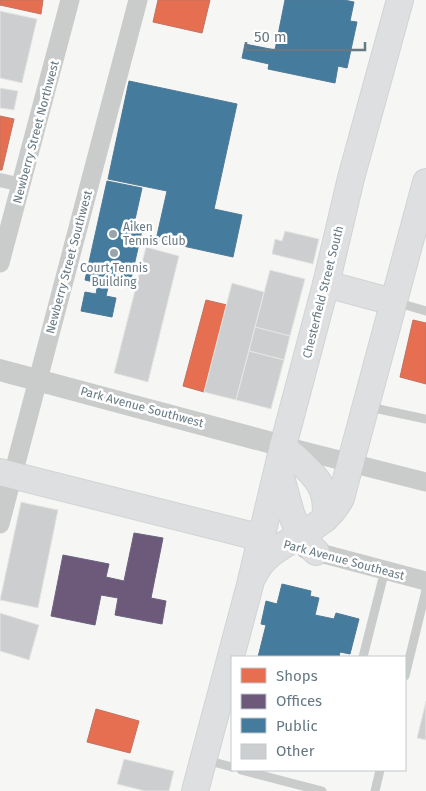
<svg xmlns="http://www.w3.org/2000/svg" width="426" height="791" font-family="'Fira Sans',sans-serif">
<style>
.shops{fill:#e76f51;stroke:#c07260}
.offices{fill:#6d597a;stroke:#6b637d}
.public{fill:#457b9d;stroke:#4f7a96}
.building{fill:#cdcecf;stroke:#e5e5e4}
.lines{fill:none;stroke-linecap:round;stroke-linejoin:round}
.secondary-casing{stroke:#d2d3d4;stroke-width:28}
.service{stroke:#cacccc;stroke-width:9}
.pedestrian{stroke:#cacccc;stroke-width:14}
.minor{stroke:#cacccc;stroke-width:19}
.tertiary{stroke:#cacccc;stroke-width:22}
.secondary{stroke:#dedfe0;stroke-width:26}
.poi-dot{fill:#98a5ac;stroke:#fff;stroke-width:2}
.labels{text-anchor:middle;stroke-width:5;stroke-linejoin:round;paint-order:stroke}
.street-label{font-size:12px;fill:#667984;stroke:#fff}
.poi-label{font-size:12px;fill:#667984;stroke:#fff;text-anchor:start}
</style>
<rect width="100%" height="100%" fill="#f6f6f5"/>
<g class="shops">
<polygon points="0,0 43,0 41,14 0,5"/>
<polygon points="158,0 210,0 202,33 153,22"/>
<polygon points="0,116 14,119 2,170 0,170"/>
<polygon points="206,300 227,305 204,392 183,386"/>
<polygon points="413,320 426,323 426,384 400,377"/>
<polygon points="96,709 139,721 130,753 87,742"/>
</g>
<polygon class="offices" points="134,533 163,538 151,598 166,601 162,624 115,615 118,598 101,595 95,625 51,616 63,555 109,564 106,577 124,581"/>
<g class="public">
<polygon points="285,0 344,0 354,2 350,21 357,22 347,68 338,66 335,83 268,69 269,64 242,58 245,44 275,50"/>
<polygon points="129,81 237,104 214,209 242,215 233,257 156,240 167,191 108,179"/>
<polygon points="107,181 142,188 134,224 143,226 129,288 109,283 106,296 116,298 112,317 81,311 85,292 96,294 98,283 85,280"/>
<polygon points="282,584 311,591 310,596 319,598 315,615 334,619 336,613 359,619 350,654 340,652 339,657 258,657 266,625 261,624 266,601 277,604"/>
</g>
<g class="building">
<polygon points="0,11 37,19 22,83 0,78"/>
<polygon points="0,88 18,91 14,110 0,108"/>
<polygon points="285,231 319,239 313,264 272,254 275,239 282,241"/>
<polygon points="146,247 179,256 148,382 114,373"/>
<polygon points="270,270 305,279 290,336 255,327"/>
<polygon points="232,283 264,292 236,400 204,392"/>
<polygon points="255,327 290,336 284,360 249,351"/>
<polygon points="249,351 284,360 271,409 236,400"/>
<polygon points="21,502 58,510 38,608 0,600"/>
<polygon points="0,613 39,625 29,660 0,651"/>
<polygon points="426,701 426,740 417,738"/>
<polygon points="124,759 174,771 169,791 145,791 117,784"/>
</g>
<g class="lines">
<defs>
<g id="secondary">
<polyline points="326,284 393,302"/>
<path d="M283,446C307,470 331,482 325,519"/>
<polyline points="279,470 291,513 300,536 316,552"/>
<polyline points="0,472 262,538"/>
<path d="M254,575C270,539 323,536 341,498L426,182"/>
<polyline points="195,791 250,585 283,446 326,284 351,178 400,0"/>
</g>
</defs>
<use href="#secondary" class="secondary-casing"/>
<g class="service">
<polyline points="395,302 426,311"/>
<polyline points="369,407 426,419"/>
<polyline points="363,657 385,570"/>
<polyline points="405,676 426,590"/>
<polyline points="206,760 232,767"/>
<polyline points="241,770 322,791"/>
<polyline points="375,791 380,770"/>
</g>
<polyline class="pedestrian" points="0,180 22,185"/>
<g class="minor">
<polyline points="0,263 70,0"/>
<polyline points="284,446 426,482"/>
<polyline points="0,524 138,0"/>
<polyline points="305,549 426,581"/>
</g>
<polyline class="tertiary" points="0,370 283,446"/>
<use href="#secondary" class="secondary"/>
</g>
<g class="poi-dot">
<circle cx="113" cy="234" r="5"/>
<circle cx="114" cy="253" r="5"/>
</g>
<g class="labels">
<g class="street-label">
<text transform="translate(36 132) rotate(-75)" y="4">Newberry Street Northwest</text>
<text transform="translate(69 262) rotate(-75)" y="4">Newberry Street Southwest</text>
<text transform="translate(323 292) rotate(-76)" y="4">Chesterfield Street South</text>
<text transform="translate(142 407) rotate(15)" y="4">Park Avenue Southwest</text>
<text transform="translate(344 560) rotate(15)" y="4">Park Avenue Southeast</text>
</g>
<g class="poi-label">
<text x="123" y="231">Aiken<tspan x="123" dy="14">Tennis Club</tspan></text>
<text x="114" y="272" text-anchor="middle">Court Tennis<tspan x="114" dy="14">Building</tspan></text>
</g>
</g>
<rect x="231" y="656" width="175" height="115" fill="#ffffff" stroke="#c2c9ce"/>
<rect x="241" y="668" width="25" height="15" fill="#e76f51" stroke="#c2c9ce"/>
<text x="276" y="681" font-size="15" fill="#667984">Shops</text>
<rect x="241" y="694" width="25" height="15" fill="#6d597a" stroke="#c2c9ce"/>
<text x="276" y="706" font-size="15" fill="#667984">Offices</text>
<rect x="241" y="718" width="25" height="15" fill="#457b9d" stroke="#c2c9ce"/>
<text x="276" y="731" font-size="15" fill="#667984">Public</text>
<rect x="241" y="744" width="25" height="15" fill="#cdcecf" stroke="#c2c9ce"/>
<text x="276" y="756" font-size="15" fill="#667984">Other</text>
<path d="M246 42v8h119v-8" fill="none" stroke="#667984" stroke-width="2.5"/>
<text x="254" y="42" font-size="15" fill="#667984" stroke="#ffffff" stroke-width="4" paint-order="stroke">50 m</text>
</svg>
